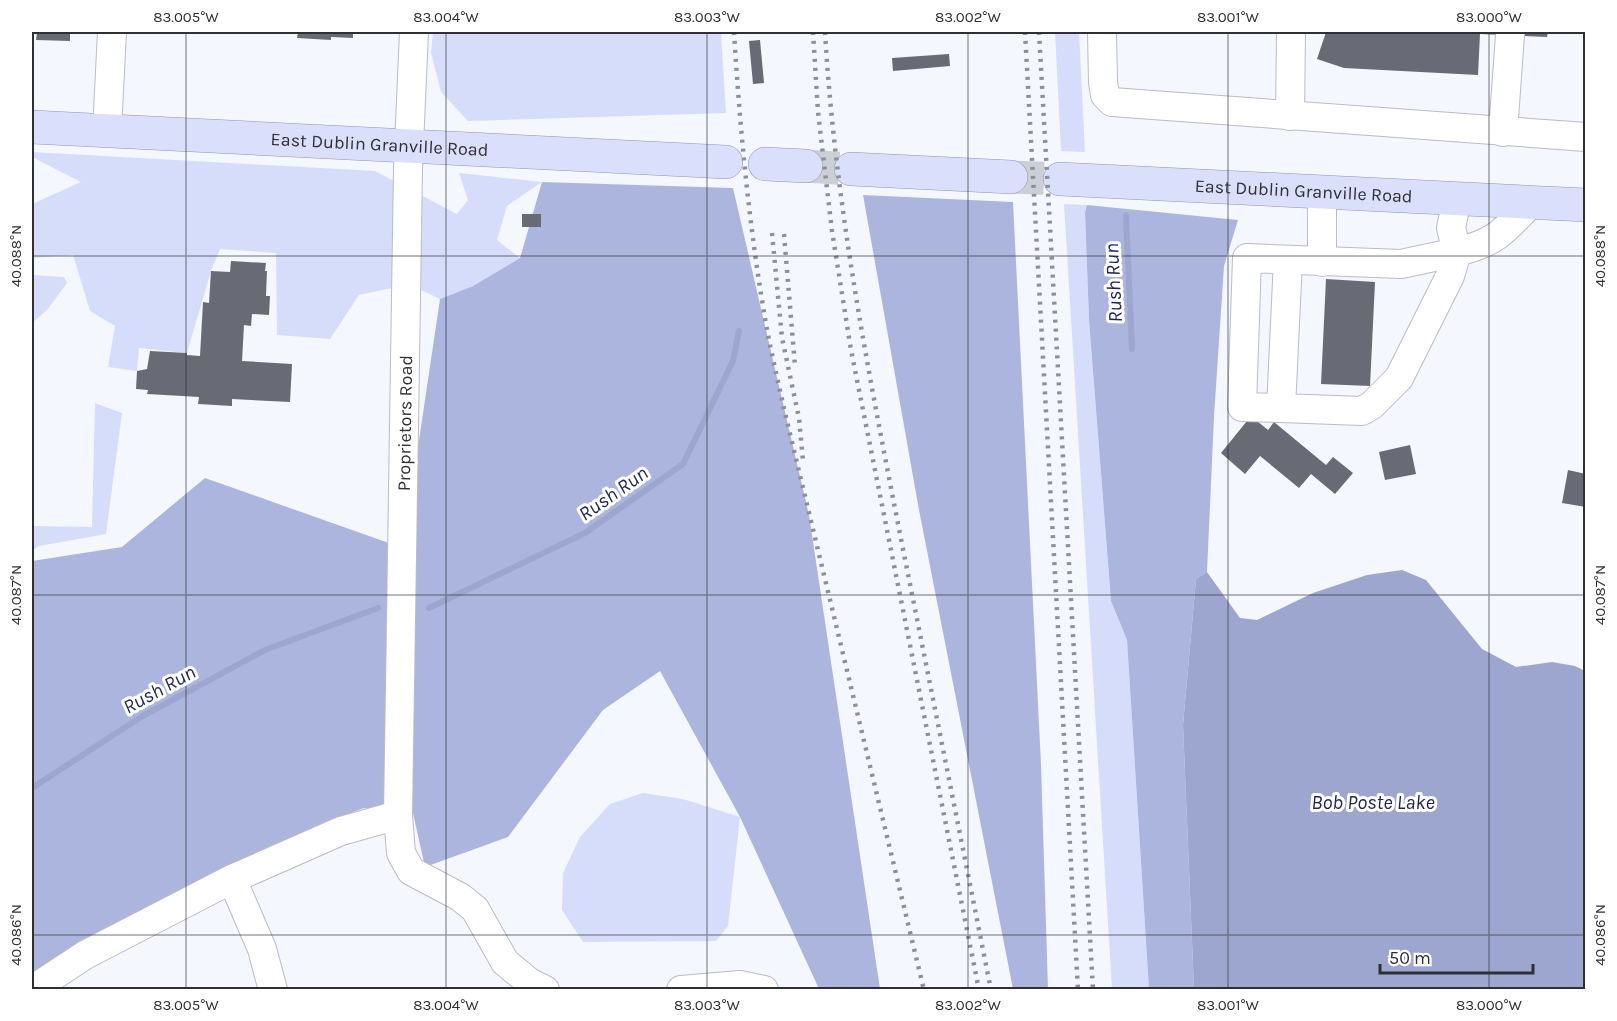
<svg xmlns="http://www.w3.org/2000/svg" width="1617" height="1021" font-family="Karla,sans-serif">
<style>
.green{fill:#d6ddfb}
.forest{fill:#acb5de}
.water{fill:#9da6ce}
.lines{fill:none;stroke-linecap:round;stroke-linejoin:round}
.stream{stroke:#9da6ce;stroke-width:6}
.building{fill:#686a75}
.major-tunnel{stroke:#cdcfd6;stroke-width:33;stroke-dasharray:33 16;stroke-linecap:butt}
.minor-casing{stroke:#b9bbc7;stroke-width:30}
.major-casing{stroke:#8e94b3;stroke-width:34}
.minor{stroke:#fff;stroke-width:28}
.major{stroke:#dadffb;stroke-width:33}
.rail{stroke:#8e9095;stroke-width:4.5;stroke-dasharray:3 6;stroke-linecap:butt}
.ticks{fill:none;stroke:#2f3034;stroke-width:1.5;stroke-opacity:0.45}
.labels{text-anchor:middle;stroke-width:6;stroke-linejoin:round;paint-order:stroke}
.street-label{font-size:18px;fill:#2f3034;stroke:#fff}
.water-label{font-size:20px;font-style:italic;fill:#202556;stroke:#fff}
.neatline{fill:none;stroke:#2f3034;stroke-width:2}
.ticks-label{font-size:15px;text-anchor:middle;fill:#2f3034}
</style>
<rect width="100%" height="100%" fill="#f5f7fe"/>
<g class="green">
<polygon points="433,32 721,32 726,113 468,121 441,92 431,53"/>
<polygon points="1055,32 1079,32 1085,152 1061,151"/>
<polygon points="32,152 375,171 457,214 468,200 459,173 542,182 507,206 497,240 520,258 473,286 440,299 397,279 392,288 359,295 330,339 277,335 276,253 220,249 211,271 187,353 139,348 137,371 108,367 115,326 90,311 73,255 32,258 32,204 81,182 32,157"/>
<polygon points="1064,204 1087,205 1085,212 1089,320 1111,601 1127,640 1149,989 1112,989"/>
<polygon points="32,275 64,277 67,283 47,310 32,323"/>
<polygon points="95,403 122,413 106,534 39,546 32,551 32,526 92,527"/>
<polygon points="643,793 683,799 740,817 728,926 716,941 583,942 562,910 563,873 580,837 610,804"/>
</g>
<g class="forest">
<polygon points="542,182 733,188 809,515 880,989 819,989 740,817 660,671 603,710 508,837 425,867 413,813 364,808 319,825 74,948 32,973 32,561 122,547 205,478 403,548 440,299 473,286 520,258"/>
<polygon points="863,195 1013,202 1041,764 1048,989 1013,989 919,510"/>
<polygon points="1087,205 1238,220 1224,266 1214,417 1207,572 1196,579 1183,725 1194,989 1149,989 1127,640 1111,601 1089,320 1085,212"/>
</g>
<polygon class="water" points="1402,570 1426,580 1482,649 1516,667 1552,662 1575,666 1585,671 1585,989 1194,989 1183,725 1196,579 1207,572 1240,618 1257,620 1313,593 1367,575"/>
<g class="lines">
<g class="stream">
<polyline points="1126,216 1132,349"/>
<polyline points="429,608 585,533 683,464 733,361 739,331"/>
<polyline points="32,788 141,717 265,650 378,608"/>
</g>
</g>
<g class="building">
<polygon points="37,32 70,32 70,41 36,40"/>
<polygon points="298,32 353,32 353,38 331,37 331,40 297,38"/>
<polygon points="1326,32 1548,32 1547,37 1480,34 1478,75 1344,68 1317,59"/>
<polygon points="760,40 764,83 753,84 749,41"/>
<polygon points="949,54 950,66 893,71 892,58"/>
<rect x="522" y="214" width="19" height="13"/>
<polygon points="231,261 266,263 265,271 267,271 266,296 270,296 269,315 252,314 251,326 244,325 242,361 292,364 290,402 232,399 232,406 198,404 199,397 147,394 148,390 136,389 137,371 147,369 150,351 187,353 187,355 200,356 203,302 209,303 211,271 230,272"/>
<polygon points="1326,279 1375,282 1370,386 1321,384"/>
<polygon points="1251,416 1268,430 1274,422 1326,465 1333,457 1353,473 1335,494 1311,474 1299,488 1260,456 1245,474 1221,453"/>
<polygon points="1410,445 1416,474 1385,480 1379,452"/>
<polygon points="1568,470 1586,474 1586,507 1562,503"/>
</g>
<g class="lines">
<g class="major-tunnel">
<polyline points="806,166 851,169"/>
<polyline points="1011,177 1060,179"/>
</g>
<defs>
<g id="minor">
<polyline points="414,32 408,168 398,815 401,853 411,871 460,897 475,909 505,962 529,982 545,990"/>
<polyline points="1102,32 1103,82 1105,95 1112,102 1586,137"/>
<polyline points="1290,116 1291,32"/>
<polyline points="107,131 112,32"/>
<polyline points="1503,132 1510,35"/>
<polyline points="1322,192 1322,262"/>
<path d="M1457,199L1451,228L1457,252C1497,242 1503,232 1531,203"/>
<polyline points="1281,408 1362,411 1372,405 1399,378 1450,276 1457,252 1401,264 1247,258 1242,407 1281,408 1288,260"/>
<polyline points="232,879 262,949 273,990"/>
<polyline points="32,990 85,955 232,879 341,831 398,815"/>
<polyline points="681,990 740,985 764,990"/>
</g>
<g id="major">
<path id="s1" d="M32,127L726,162"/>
<polyline points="765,164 806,166"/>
<polyline points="851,169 1011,177"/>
<path id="s2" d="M1060,179L1586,205"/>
</g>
</defs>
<use href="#minor" class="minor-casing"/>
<use href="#major" class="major-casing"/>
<use href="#minor" class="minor"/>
<use href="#major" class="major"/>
<g class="rail">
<path d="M734,32C740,129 749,227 766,324C771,352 778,381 784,409L924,990"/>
<polyline points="813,32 818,112 832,231 851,350 979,990"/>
<path d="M825,32C835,203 868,371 901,539C931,689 961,839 991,990"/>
<polyline points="1025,32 1078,990"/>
<polyline points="1039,32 1093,990"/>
<polyline points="772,233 782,338 799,418 803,461"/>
<polyline points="784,234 795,366"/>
</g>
</g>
<path class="ticks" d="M186,32V990M446,32V990M707,32V990M968,32V990M1228,32V990M1489,32V990M32,256H1586M32,595H1586M32,935H1586"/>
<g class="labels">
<g class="street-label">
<text dy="6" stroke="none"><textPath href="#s1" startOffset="348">East Dublin Granville Road</textPath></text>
<text dy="6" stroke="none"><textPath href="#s2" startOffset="244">East Dublin Granville Road</textPath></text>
<text transform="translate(405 423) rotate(-89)" y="6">Proprietors Road</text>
</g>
<g class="water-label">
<text transform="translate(1113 283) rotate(-93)" y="7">Rush Run</text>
<text transform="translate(613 493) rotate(-35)" y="7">Rush Run</text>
<text transform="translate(159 689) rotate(-29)" y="7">Rush Run</text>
<text x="1373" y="809">Bob Poste Lake</text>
</g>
</g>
<rect width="1617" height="1021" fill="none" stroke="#ffffff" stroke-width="66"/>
<path d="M1380 964v9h153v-9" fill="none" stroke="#2f3034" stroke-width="3"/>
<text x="1389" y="964" font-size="18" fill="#2f3034" stroke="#ffffff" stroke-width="4.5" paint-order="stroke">50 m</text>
<rect x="33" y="33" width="1551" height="955" class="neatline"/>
<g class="ticks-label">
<text x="186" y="22">83.005°W</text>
<text x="446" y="22">83.004°W</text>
<text x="707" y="22">83.003°W</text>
<text x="968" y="22">83.002°W</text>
<text x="1228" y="22">83.001°W</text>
<text x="1489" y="22">83.000°W</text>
<text transform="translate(16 256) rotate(-90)" y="5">40.088°N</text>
<text transform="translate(1600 256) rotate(-90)" y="5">40.088°N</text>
<text transform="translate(16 595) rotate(-90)" y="5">40.087°N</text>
<text transform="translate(1600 595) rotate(-90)" y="5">40.087°N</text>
<text transform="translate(16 935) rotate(-90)" y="5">40.086°N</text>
<text transform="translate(1600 935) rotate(-90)" y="5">40.086°N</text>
<text x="186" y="1010">83.005°W</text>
<text x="446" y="1010">83.004°W</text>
<text x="707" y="1010">83.003°W</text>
<text x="968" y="1010">83.002°W</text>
<text x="1228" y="1010">83.001°W</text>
<text x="1489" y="1010">83.000°W</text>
</g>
</svg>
